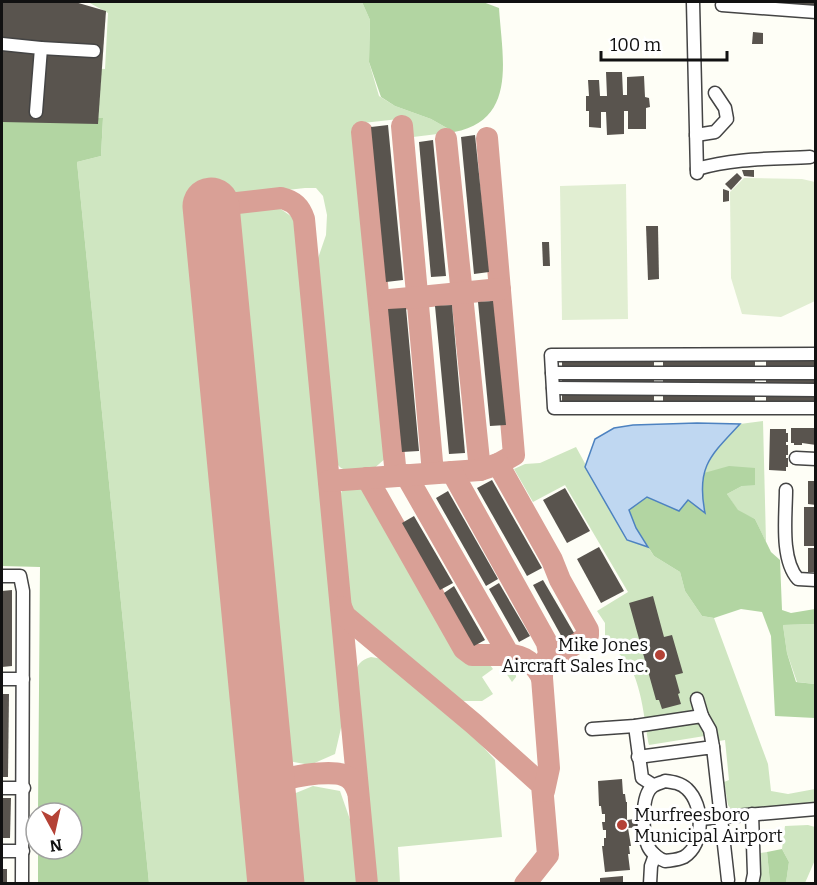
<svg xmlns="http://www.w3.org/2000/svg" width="817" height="885" font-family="Bitter,serif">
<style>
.green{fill:#cfe6c1}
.forest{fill:#b2d5a2}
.pitch{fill:#e1eed2}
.water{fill:#bfd7f1;stroke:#4d82c0;stroke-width:1.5}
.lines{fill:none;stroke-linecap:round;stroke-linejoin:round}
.taxiway{stroke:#d9a096;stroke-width:22}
.runway{stroke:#d9a096;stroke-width:57}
.building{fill:#59544e}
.minor-casing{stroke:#444;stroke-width:15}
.minor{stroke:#fff;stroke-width:12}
.poi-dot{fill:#b44236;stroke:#fff;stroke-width:2}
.labels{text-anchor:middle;stroke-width:6;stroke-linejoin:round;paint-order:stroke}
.poi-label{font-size:18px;fill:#111;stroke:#fff;text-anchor:end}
</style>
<rect width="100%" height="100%" fill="#fefef6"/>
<g class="green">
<path d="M88,2H362L370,20L369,62L379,96L395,106L431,119L454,132L413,137L409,134L408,118L354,124L387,457L371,471C352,471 338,475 332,453L315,267L326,235L327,215L323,196L316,188H305L188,201L256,883H149L77,162L101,156L103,119L49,118L52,66L105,69L108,13Z"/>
<polygon points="275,205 295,219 344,715 335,754 310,765 283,760 230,223 241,210"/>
<polygon points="763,421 766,542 755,519 738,511 727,494 742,486 704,473 713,453 740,424"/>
<path d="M576,447L627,540L648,547L654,556L680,572L685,591L702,616L714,618L768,764L771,791L788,794L815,789V803L731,809L728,805L724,782L729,780L725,740L719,741L717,734L649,745C643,715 641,653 605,648V623L597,611L628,592L565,485L533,502L514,469L525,464L540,463Z"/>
<polygon points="349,486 359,487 368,494 459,658 487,661 493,669 482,677 493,694 482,701 458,701 354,615 349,606 346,596 337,501 342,491"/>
<polygon points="815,624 815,684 797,682 787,653 783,625"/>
<path d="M371,657L383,659L456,717L495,760L502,837L398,847L400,883H375L354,676C357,665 360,660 371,657Z"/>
<polygon points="498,661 507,661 515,666 516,677 512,682"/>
<polygon points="313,786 340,791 354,831 360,883 294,883 286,797"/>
<polygon points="808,825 815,827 815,860 805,883 786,883 789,862 782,849 785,826"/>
<polygon points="767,852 770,883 760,884 760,853"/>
</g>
<g class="forest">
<path d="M362,2H483L499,8C502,57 518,120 454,132L431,119L395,106L381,97L369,62L370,20Z"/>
<polygon points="2,118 103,118 101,156 77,162 149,883 38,883 38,849 72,849 72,813 38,813 40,567 2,566"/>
<polygon points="729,466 755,468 755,485 742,486 727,494 738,510 755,519 771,552 780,560 782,610 791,613 815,609 815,624 783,625 787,653 796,682 815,684 815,718 775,716 771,636 762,612 741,609 714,618 702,616 685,591 680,572 654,556 636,528 629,510 647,497 679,511 688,500 705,512 701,491 704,473"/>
<polygon points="782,849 789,862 786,883 770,883 767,852"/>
</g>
<g class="pitch">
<polygon points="744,178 802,179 815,182 815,301 781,317 742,314 731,278 730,192"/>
<polygon points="626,184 628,319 562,320 560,186"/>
</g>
<path class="water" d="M697,423L740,424C710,456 696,467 705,513L688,500L679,511L647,497L629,510L636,528L648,547L627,540L585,467L595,439L614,428L633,425Z"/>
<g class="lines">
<g class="taxiway">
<polyline points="402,126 433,473"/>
<polyline points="362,132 396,476"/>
<polyline points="487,138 514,455 498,464"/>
<polyline points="446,139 480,470"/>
<path d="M211,206L281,198C294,201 300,207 304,219L367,884"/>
<polyline points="380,301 500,289"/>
<path d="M406,475L509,655C524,655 536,665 542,678V668L546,661L584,639L588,635V630L560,580L552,560L498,464L480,470L452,472"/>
<polyline points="367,478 464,649 472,655 509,655"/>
<polyline points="329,481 452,472 547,643 549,653 546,661"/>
<polyline points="341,607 345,616 474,724 542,785 548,855 525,884"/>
<polyline points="542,678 549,768 544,791"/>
<polyline points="264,761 272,773 287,778"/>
<path d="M269,808C269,800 269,792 274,785C282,776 331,770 343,775C352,778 355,784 358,792"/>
</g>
<polyline class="runway" points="211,206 276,884"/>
</g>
<g class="building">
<polygon points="2,2 75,2 106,11 98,124 2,122"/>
<polygon points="775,2 816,2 816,7 775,3"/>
<polygon points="753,32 763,33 763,44 752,44"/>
<polygon points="606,72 622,72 623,95 627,95 627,77 644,76 645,97 649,98 650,107 646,108 646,129 628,129 628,111 624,111 624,134 607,135 606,112 601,112 601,128 589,127 589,111 586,111 586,96 589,96 588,80 599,80 600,96 607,96"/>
<polygon points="388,125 403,280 386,282 371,127"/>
<polygon points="475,135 489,272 474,274 461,137"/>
<polygon points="433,140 446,276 431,277 419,142"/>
<polygon points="742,170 754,170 754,177 744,176"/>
<polygon points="737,173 742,178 731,190 725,184"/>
<polygon points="723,189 729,191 729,201 723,202"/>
<polygon points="646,226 658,226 659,279 648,280"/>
<polygon points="542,242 549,242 550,266 543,266"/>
<polygon points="493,301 506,425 490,426 478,302"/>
<polygon points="452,305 465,453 449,454 435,306"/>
<polygon points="406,308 419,451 402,452 388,309"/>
<rect x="562" y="359" width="92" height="10"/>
<rect x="663" y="359" width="92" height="10"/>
<rect x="766" y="359" width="50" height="10"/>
<rect x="562" y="376" width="92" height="8"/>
<rect x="663" y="376" width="92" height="11"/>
<rect x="766" y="376" width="50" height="11"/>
<polygon points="562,392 654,392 654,404 562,403"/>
<polygon points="663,393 755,394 755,404 663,404"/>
<rect x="766" y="394" width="50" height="10"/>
<polygon points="791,428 816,428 816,445 802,443 802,445 794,445 794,443 791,443"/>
<polygon points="770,429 786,429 786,433 788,433 788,442 786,442 786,445 788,445 788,455 786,455 786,458 788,458 788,467 786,467 786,471 769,470"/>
<polygon points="492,480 542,568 527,576 477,488"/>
<polygon points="808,481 816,481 816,505 808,504"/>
<polygon points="565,488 590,531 567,543 543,500"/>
<polygon points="448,491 498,579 486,586 436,498"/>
<rect x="804" y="507" width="12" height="39"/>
<polygon points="414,516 453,583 440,590 402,523"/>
<polygon points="599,547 624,591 601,603 577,559"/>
<rect x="808" y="548" width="8" height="24"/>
<polygon points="543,580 574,633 563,639 533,585"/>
<polygon points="499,583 530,636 519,642 489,589"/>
<polygon points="454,586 485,640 474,646 444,593"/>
<polygon points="12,590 12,666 2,667 2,591"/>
<polygon points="653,596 664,637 672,635 683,673 675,675 680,693 678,694 681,704 662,709 659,700 656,700 629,603"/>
<polygon points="2,694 9,694 8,777 2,777"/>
<polygon points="622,779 623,794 625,794 626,802 627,802 627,820 642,818 643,827 628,828 631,846 629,846 630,854 628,854 630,870 605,872 602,846 604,846 604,838 606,838 606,830 603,830 602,822 605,822 605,814 602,814 601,806 599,806 598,781"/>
<polygon points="2,798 11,798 10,838 2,838"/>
<rect x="2" y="869" width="5" height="15"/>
<polygon points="623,876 623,884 600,884 600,878"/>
</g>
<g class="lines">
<defs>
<g id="minor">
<polyline points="693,2 697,173"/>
<polyline points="722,5 816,12"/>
<polyline points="2,44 41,48 36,112"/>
<polyline points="41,48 94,51"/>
<polyline points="696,135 715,132 727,119 725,108 715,93"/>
<path d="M697,169C734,158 772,159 810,157"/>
<polyline points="816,354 551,355 554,408 816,408"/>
<polyline points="552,373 816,373"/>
<polyline points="553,388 816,390"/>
<polyline points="796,458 816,459"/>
<path d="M786,490C786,515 780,559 798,579L816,580"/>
<polyline points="2,576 20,576 23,591 22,884"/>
<polyline points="2,679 23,679"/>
<polyline points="697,699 702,716"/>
<polyline points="635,726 642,778 653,785"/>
<polyline points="592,729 635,726 702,716 710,730 713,747"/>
<polyline points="638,757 713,747 728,880"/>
<path d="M665,781C673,782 681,783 687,789C704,805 705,844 684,857C678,860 672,860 665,861C659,859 651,853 648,846C642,834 641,796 652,787C655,784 661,783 665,781Z"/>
<polyline points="2,788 24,788"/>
<polyline points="752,814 754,874 752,884"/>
<polyline points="700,819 816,809"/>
<polyline points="2,851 23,851"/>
<polyline points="650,884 651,866 655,855"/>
</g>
</defs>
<use href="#minor" class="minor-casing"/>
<use href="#minor" class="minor"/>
</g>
<g class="poi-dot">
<circle cx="660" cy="655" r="6"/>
<circle cx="622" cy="825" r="6"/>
</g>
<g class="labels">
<g class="poi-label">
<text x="648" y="651">Mike Jones<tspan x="648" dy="21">Aircraft Sales Inc.</tspan></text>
<text x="634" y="821" text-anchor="start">Murfreesboro<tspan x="634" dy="21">Municipal Airport</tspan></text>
</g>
</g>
<rect width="817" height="885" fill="none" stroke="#111111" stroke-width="6"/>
<g transform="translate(54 831) rotate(172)"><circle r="28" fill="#ffffff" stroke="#a0a0a0" stroke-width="1.5"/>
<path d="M0-4.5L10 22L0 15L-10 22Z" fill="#b44236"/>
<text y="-9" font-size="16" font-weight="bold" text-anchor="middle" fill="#111111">N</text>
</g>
<path d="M601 51v9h126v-9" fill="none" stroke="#111111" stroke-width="3"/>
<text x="610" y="51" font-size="18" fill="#111111" stroke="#ffffff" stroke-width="4.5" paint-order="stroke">100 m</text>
</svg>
